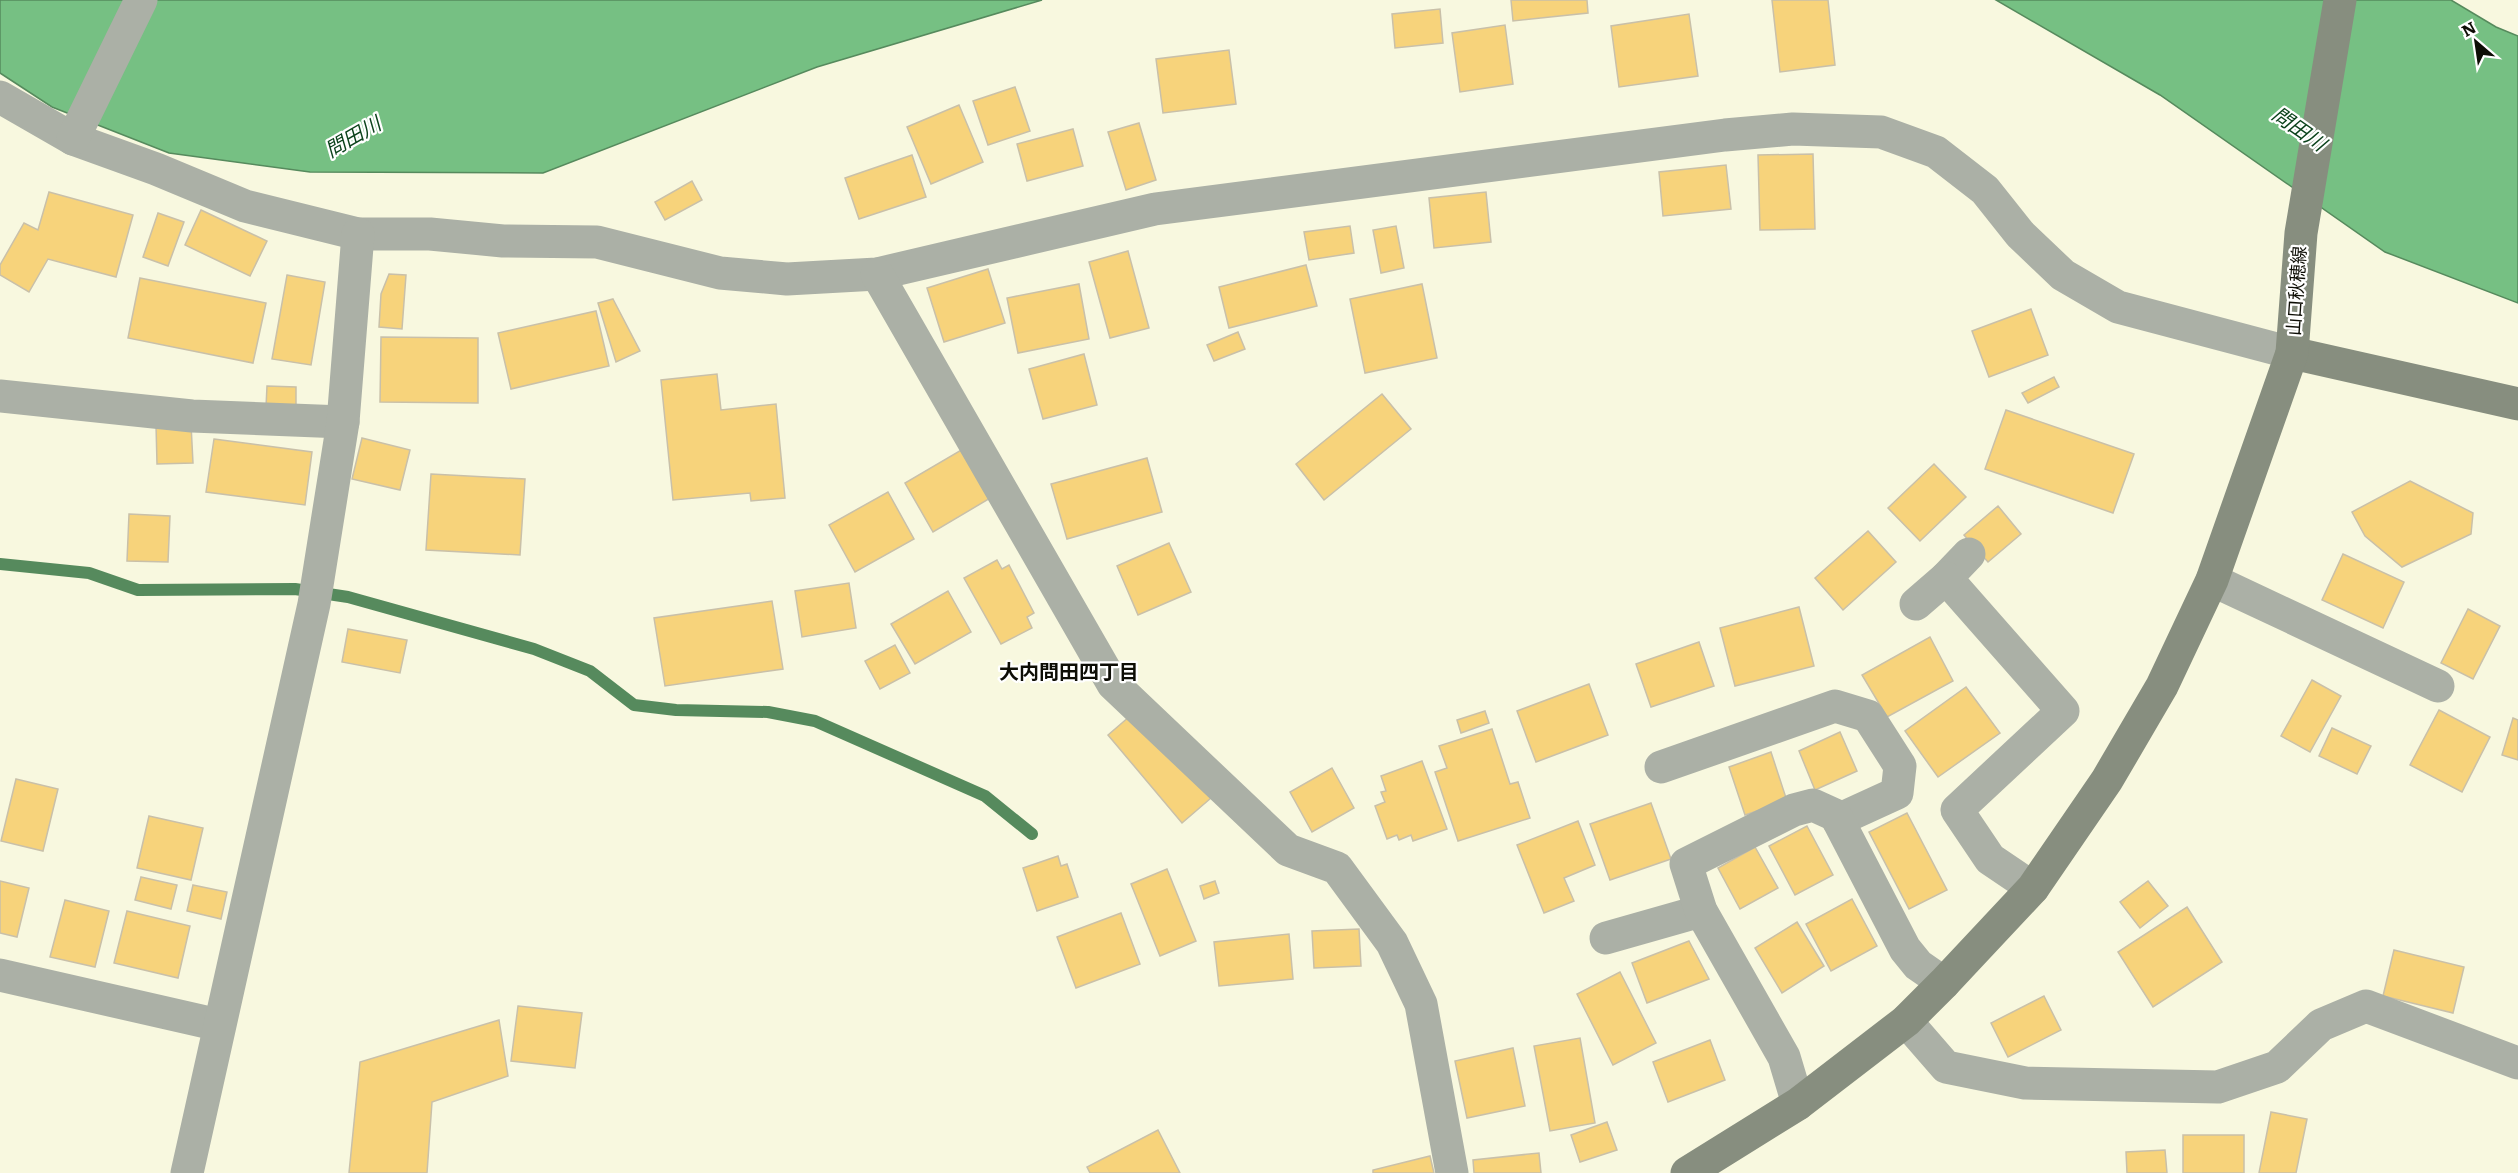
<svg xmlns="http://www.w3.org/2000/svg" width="2518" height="1173" font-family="Literata,'Noto Sans JP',serif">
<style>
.water{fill:#76c083;stroke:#568a5d;stroke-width:1.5}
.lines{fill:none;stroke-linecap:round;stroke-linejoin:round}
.stream{stroke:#568a5d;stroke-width:12}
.building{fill:#f7d37b;stroke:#c9c0a9;stroke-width:1.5}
.street{stroke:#abb0a6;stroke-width:33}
.secondary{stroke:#878e7f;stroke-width:33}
.labels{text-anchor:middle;stroke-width:4.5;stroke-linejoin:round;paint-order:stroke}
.street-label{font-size:18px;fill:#0d0d05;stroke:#fff}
.water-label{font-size:20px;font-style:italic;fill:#0c431c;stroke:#fff}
.neighbourhood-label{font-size:20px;font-weight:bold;fill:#0d0d05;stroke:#fff}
</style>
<rect width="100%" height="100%" fill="#f8f8df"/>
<g class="water">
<polygon points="0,0 1042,0 817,67 543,173 310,172 169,153 52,107 0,73"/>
<polygon points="1996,0 2451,0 2496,27 2518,36 2518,303 2385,252 2160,95"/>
</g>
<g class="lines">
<polyline class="stream" points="0,564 89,573 138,590 295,589 348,597 534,649 590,671 634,705 676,710 768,712 815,721 985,796 1032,834"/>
</g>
<g class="building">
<polygon points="1511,0 1587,0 1588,13 1513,21"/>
<polygon points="1772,0 1828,0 1835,65 1780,72"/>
<polygon points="1440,9 1443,43 1395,48 1392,14"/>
<polygon points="1689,14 1698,76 1619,87 1611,26"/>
<polygon points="1505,25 1513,84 1460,92 1452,33"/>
<polygon points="1229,50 1236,104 1163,113 1156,59"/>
<polygon points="1015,87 1030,131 988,145 973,101"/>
<polygon points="959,105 983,162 931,184 907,127"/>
<polygon points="1139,123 1156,180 1126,190 1108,132"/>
<polygon points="1073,129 1083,166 1027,181 1017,144"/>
<polygon points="1813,154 1815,229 1760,230 1758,155"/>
<polygon points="912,155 926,197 859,219 845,178"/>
<polygon points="1726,165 1731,209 1663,216 1659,172"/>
<polygon points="692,181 702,200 665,220 655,202"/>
<polygon points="49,192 133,215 116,277 48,259 29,292 0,275 0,265 24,223 38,230"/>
<polygon points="1486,192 1491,242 1434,248 1429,198"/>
<polygon points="201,210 267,241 250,276 185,245"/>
<polygon points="158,213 184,222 168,266 143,257"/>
<polygon points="1350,226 1354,253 1309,260 1304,232"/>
<polygon points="1396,226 1404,268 1381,273 1373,230"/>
<polygon points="1128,251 1149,328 1110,338 1089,262"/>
<polygon points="1306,265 1317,306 1229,328 1219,287"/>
<polygon points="988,269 1005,323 944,342 927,288"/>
<polygon points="389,274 406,275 402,329 379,327 381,294"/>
<polygon points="287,275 325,282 311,365 272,359"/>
<polygon points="140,278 266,303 253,363 128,338"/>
<polygon points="1079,284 1089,339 1018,353 1007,298"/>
<polygon points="1422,284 1437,358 1365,373 1350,299"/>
<polygon points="613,299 640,351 616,362 598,303"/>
<polygon points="2031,309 2048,355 1989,377 1972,331"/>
<polygon points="596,311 609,366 511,389 498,333"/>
<polygon points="1238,332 1245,349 1214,361 1207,345"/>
<polygon points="381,337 478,338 478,403 380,402"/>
<polygon points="1084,354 1097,405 1043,419 1029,369"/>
<polygon points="717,374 721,410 776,404 785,498 751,501 750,493 673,500 661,380"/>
<polygon points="2054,377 2059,387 2028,403 2022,393"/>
<polygon points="267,386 296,387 296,409 266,407"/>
<polygon points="1382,394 1411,429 1324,500 1296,464"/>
<polygon points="2006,410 2134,454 2113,513 1985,469"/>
<polygon points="191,424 193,463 157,464 156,425"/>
<polygon points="362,438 410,450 400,490 352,479"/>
<polygon points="214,439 312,452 305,505 206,492"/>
<polygon points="963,449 992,497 933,532 905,483"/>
<polygon points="1147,458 1162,512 1067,539 1051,484"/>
<polygon points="1934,464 1966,497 1920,541 1888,508"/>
<polygon points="431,474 525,479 520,555 426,550"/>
<polygon points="2410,481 2473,513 2471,534 2402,567 2365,536 2352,512"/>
<polygon points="888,492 914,539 855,572 829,525"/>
<polygon points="1998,506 2021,534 1988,562 1964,535"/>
<polygon points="129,514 170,516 168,562 127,561"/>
<polygon points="1868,531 1896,562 1843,610 1815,578"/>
<polygon points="1169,543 1191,592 1138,615 1117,566"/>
<polygon points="2343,554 2404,582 2383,628 2322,600"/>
<polygon points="997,560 1002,569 1009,565 1034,613 1027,617 1032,628 1001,644 964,578"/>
<polygon points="849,583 856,628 802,637 795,591"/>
<polygon points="948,591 971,632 915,664 891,624"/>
<polygon points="772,601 783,669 665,686 654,618"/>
<polygon points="1799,607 1814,666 1735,686 1720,628"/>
<polygon points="2468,609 2500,626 2473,679 2441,663"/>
<polygon points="348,629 407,640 400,673 342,662"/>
<polygon points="1930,637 1953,681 1887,717 1862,675"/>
<polygon points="1699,642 1714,686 1651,707 1636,664"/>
<polygon points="895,645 910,673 880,689 865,661"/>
<polygon points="2312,680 2341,696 2310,752 2281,736"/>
<polygon points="1589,684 1608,735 1536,762 1517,711"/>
<polygon points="1966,687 2000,733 1938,777 1905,731"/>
<polygon points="1137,710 1211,798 1182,823 1108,735"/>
<polygon points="2439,710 2490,737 2462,792 2410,765"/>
<polygon points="1485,711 1489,723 1461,733 1457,720"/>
<polygon points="2513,718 2518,720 2518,760 2502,755"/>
<polygon points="2332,728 2371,746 2357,774 2319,756"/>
<polygon points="1492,729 1510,784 1518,782 1530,818 1458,841 1435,772 1447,768 1439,746"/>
<polygon points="1840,732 1857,771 1815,790 1799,751"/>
<polygon points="1771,752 1787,801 1745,815 1729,767"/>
<polygon points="1422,761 1447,829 1413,841 1411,835 1399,840 1397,835 1387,839 1375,806 1385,802 1381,792 1386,791 1381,776"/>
<polygon points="1332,768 1354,808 1312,832 1290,792"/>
<polygon points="16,779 58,789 43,851 1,841"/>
<polygon points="1651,803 1671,859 1610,880 1590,824"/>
<polygon points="1907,813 1947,890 1909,909 1869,832"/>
<polygon points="149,816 203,828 191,880 137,868"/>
<polygon points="1578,821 1595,865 1564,878 1574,901 1544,913 1517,845"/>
<polygon points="1807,826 1833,875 1795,895 1769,846"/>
<polygon points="1755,847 1778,888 1740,909 1718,868"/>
<polygon points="1058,856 1061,866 1067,864 1078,897 1037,911 1023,868"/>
<polygon points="1167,869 1196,941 1160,956 1131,884"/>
<polygon points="141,877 177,885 171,909 135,900"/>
<polygon points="0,881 29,888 17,937 0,933"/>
<polygon points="1215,881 1219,893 1204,899 1200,886"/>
<polygon points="2148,881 2168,906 2140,928 2120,902"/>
<polygon points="193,885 227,892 221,919 187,911"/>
<polygon points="1852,899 1877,946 1831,971 1806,924"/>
<polygon points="65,900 109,911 95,967 50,957"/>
<polygon points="2187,907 2222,962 2153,1007 2118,952"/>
<polygon points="127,911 190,926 178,978 114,963"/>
<polygon points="1121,913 1140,964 1076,988 1057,937"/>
<polygon points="1797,922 1824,966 1782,993 1755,948"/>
<polygon points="1359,929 1361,966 1314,968 1312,931"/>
<polygon points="1289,934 1293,979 1219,986 1214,942"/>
<polygon points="1689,941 1709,979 1647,1003 1632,963"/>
<polygon points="2394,950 2464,967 2453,1013 2383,996"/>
<polygon points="1620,972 1656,1043 1613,1065 1577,994"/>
<polygon points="2044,996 2061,1030 2008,1057 1991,1023"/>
<polygon points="518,1006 582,1013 575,1068 511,1061"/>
<polygon points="499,1020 508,1076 432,1102 427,1173 349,1173 360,1062"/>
<polygon points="1580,1038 1595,1123 1550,1131 1534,1046"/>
<polygon points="1710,1040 1725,1080 1668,1102 1653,1062"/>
<polygon points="1513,1048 1525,1106 1467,1118 1455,1061"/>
<polygon points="2271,1112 2307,1119 2296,1173 2259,1173"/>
<polygon points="1607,1122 1617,1150 1580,1162 1571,1135"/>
<polygon points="1158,1130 1180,1173 1090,1173 1087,1167"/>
<rect x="2183" y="1135" width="61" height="38"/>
<polygon points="2165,1150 2167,1173 2127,1173 2126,1152"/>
<polygon points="1539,1153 1541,1173 1474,1173 1473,1160"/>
<polygon points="1430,1156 1434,1173 1373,1173 1373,1170"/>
</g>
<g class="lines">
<g class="street">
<polyline points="0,97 73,139 156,169 245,206 358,234 430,234 503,241 597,242 720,273 787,279 877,274 1155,209 1725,135 1793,129 1881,132 1936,152 1985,190 2020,234 2063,275 2118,307 2292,353"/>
<polyline points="73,139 141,0"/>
<polyline points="877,274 1113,684 1288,850 1337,868 1392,943 1421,1004 1452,1173"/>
<polyline points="0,396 192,416 343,422"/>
<polyline points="1969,554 1946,578 2063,711 1957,810 1990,859 2033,888"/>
<polyline points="2212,580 2438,686"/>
<polyline points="1916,604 1946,578"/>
<polyline points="1661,767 1835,706 1868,716 1900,766 1897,793 1838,820"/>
<polyline points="1606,938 1701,911"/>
<polyline points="0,975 219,1025"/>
<polyline points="1906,1021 1946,1067 2025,1083 2218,1087 2277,1067 2321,1025 2366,1006 2518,1063"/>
<polyline points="1798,1104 1784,1057 1701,911 1686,864 1794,810 1813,805 1835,815 1838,820 1905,949 1918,965 1944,983"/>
<polyline points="187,1173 314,604 343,422 358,234"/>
</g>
<g class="secondary">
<polyline points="2292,353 2518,404"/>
<polyline points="1687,1173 1798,1104 1906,1021 1944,983 2033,888 2107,780 2162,686 2212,580 2292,353 2301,233 2340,0"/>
</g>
</g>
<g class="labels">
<g class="street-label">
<text transform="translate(2297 291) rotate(-86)" y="6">山口秋穂線</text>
</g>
<g class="water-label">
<text transform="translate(2299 129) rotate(35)" y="7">問田川</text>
<text transform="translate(353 137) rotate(-30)" y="7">問田川</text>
</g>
<g class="neighbourhood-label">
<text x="1069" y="679">大内問田四丁目</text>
</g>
</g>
<g transform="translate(2476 42) rotate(331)" stroke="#ffffff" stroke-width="4.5" paint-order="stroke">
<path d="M0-4.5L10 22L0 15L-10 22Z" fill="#0d0d05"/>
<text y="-9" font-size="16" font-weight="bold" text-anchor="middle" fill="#0d0d05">N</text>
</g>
</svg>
